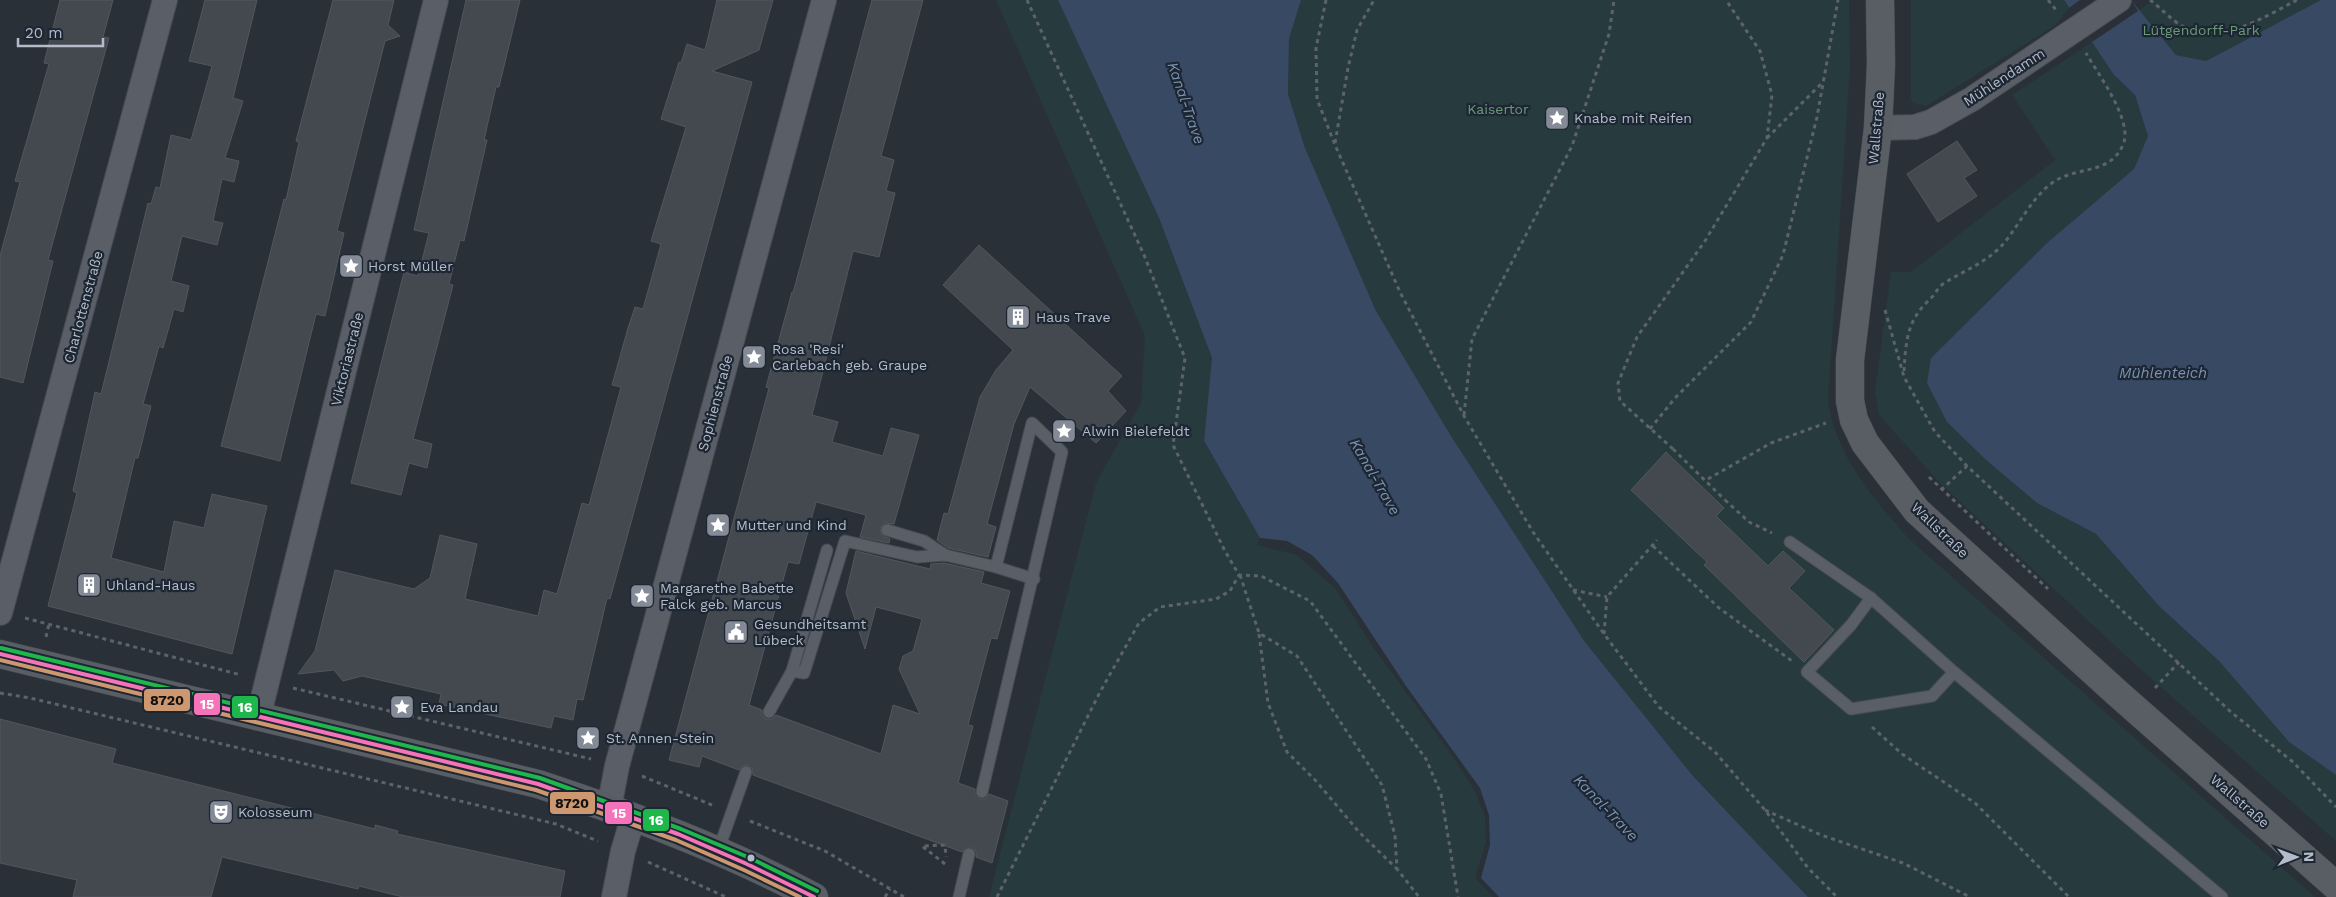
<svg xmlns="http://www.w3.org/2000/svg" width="2336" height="897" font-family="'Work Sans',sans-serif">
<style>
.green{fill:#273a3e}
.water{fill:#384963}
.pier{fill:#2a3038}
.building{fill:#444950;stroke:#52575f}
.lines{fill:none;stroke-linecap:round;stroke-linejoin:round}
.lane-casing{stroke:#484c53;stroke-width:13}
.street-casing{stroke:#484c53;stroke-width:26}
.secondary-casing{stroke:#484c53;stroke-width:29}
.path{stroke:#5d636a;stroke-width:3;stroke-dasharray:4 4;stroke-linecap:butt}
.lane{stroke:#5a5e66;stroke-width:11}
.street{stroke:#5a5e66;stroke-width:24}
.secondary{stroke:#595d64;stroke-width:28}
.path-bridge{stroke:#5d636a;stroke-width:3;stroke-dasharray:4 4;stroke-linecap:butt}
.bus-1-casing{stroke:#1d2633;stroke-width:8}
.bus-2-casing{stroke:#1d2633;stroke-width:8}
.bus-3-casing{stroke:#1d2633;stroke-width:8}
.bus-1{stroke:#f573b9;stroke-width:4}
.bus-2{stroke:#cd976f;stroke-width:4}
.bus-3{stroke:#1db74c;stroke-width:4}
.bus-dot{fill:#b4bcc9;stroke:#1d2633;stroke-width:2}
.labels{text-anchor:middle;stroke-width:4.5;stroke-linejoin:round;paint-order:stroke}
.park-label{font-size:14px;fill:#6b9a76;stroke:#1d2633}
.street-label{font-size:14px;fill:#b4bcc9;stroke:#1d2633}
.poi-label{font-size:14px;fill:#b4bcc9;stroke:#1d2633;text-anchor:start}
.water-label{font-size:15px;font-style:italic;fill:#7c92b1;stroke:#1d2633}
.line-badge{stroke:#1d2633;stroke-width:2}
.badge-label{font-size:14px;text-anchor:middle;font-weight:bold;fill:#fff}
.pale-badge-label{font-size:14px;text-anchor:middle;font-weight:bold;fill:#111}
</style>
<rect width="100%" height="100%" fill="#2a3038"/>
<g class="green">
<polygon points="996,0 1058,0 1159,218 1212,358 1204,442 1260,538 1257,545 1297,555 1336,589 1373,647 1452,755 1475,791 1485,816 1486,842 1475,878 1493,897 989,897 1096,483 1141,403 1145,336"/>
<path d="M1301,0H1849L1850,66L1828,400C1835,455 1874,499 1909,539L2315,897H1808L1693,776L1585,642L1451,436L1376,311L1305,148L1288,94L1289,39Z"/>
<polygon points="1911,0 2064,0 2069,8 2056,25 1926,106 1913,103 1911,98"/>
<polygon points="2153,0 2321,0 2206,61 2176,55 2138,11"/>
<polygon points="2092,42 2114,75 2135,95 2148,136 2134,169 2048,242 1931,358 1947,422 1986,460 2037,503 2096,534 2159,606 2219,661 2289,742 2336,775 2336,841 2138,667 1940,483 1879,415 1875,392 1891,272 1911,272 2055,160 2012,95"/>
</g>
<g class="water">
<polygon points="1058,0 1301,0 1289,39 1288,94 1305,148 1376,311 1451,436 1585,642 1693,776 1808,897 1499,897 1481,878 1490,845 1489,815 1480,788 1406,686 1338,583 1312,555 1287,541 1260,538 1204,441 1212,358 1159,218"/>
<polygon points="2064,0 2131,0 2176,55 2206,61 2321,0 2336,0 2336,775 2289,742 2219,661 2159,606 2096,534 2037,503 1986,460 1947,422 1927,383 1931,358 2048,242 2134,169 2148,136 2135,95 2114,75"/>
</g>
<polygon class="pier" points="2080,0 2131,0 2138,11 2092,42 2069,8"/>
<g class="building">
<polygon points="60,0 113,0 103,37 109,38 48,260 53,261 23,383 0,377 0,256 20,182 15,181 49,64 44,63"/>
<polygon points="205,0 257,0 233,98 243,101 225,158 239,161 234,182 222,179 213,221 223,223 217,245 182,236 171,281 189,286 183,312 174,309 163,348 159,346 143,404 151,406 138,458 135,458 111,558 164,572 174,521 204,528 212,494 267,506 232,654 48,606 77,493 73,491 95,392 101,394 148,203 151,204 156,187 160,188 171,135 191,140 212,66 189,61"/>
<polygon points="333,0 394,0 388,25 400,36 385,41 337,231 344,233 325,316 316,314 280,461 221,446 284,199 286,200 299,142 296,141"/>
<polygon points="466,0 520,0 499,87 496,87 484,140 487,140 464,241 460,240 449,284 453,285 413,439 432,444 427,468 409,463 401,495 351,483 404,272 418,276 429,233 414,230"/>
<polygon points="717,0 773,0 759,50 712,71 752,82 610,599 607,598 583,700 577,699 573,720 554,716 551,728 439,704 441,694 362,676 343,681 334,670 298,674 315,651 335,570 414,589 430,578 440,535 477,544 465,599 538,616 544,590 557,594 582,503 589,505 621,387 612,385 628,328 635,307 643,309 661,244 651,241 686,127 661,119 679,62 681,63 687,44 705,50"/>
<polygon points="872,0 923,0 881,156 894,160 886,191 895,193 879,257 853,251 812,415 838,422 832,442 883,456 891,428 919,435 894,524 885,523 880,528 882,535 890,539 889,543 860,537 866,515 816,502 799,564 788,562 749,705 762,710 762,715 766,719 772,719 776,715 881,754 893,705 920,714 899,669 903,656 913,651 922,619 876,607 865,649 846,593 856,551 930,569 931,564 944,563 984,572 981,583 1010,591 997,639 991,638 968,725 973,726 958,783 975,789 975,795 980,799 985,799 989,794 1008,801 992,863 976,857 976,851 971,847 966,847 962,852 753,775 752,768 748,765 742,766 739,770 702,756 699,767 669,760 769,388 766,387 778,343 792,292 793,293"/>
<polygon points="1957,141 1977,170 1964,178 1977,196 1938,222 1907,174"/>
<polygon points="979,245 1122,376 1108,391 1126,411 1096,443 1030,387 1014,424 987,524 996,527 988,557 948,548 937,540 944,513 948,514 980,397 996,370 1013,350 943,285"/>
<polygon points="1666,452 1724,508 1716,516 1768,566 1783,551 1805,571 1789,588 1834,630 1804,662 1704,565 1707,562 1631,490"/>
<polygon points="0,719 116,749 112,763 375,829 375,825 398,831 397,834 565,871 560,897 403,897 359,886 358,889 222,857 211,897 73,897 77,880 0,863"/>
</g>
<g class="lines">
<defs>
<g id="lane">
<polyline points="887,530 924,541 945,555"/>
<polyline points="1790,542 1871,598 1954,672 2222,897"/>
<polyline points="1871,598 1851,625 1807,672 1851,709 1932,696 1954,672"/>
<polyline points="792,671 827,550"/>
<polyline points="769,712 792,671 804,673 845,541 917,557 945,555 996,567 1034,579"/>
<polyline points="982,792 1062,452 1032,423 996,567"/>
<polyline points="718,851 746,772"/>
<polyline points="959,897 969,854"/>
</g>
<g id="street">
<polyline points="1878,128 1915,127 1931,122 1972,99 2119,0"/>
<polyline points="0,613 165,0"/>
<polyline points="258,718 436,0"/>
<polyline points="609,808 617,766 824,0"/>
<polyline points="614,897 623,851 633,818"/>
</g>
<g id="secondary">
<polyline points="1880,0 1881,64 1878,128 1850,360 1850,401 1854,420 1865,443 1917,511 2116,692 2336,886"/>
<path d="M0,654L538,784C632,815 726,850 814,897"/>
</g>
</defs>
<use href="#lane" class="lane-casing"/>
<use href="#street" class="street-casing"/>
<use href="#secondary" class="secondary-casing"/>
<g class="path">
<polyline points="1027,0 1144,255 1185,358 1173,445 1225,551 1239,575 1261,576 1310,601 1426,759 1441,794 1458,897"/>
<polyline points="1326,0 1316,48 1317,99 1335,145 1400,292 1464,416 1533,532 1604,634 1659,707 1715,752 1765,810 1808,868 1837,897"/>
<polyline points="2048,0 2057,11"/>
<path d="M2150,0C2161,8 2172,21 2184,27C2222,45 2264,17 2297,0"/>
<polyline points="1767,138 1823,82"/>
<polyline points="1335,143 1348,68 1357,30 1374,0"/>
<polyline points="1885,310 1904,377 1935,432 1967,466 2231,712 2293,762 2336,807"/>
<path d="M1904,371C1905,354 1906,331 1916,316C1920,309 1927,302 1933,296C1937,291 1940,285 1946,282C1967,269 1988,262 2005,242C2020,223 2032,198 2052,183C2077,165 2112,176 2124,142C2131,118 2098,74 2086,53"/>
<polyline points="1464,415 1472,339 1572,146 1609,34 1614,0"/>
<polyline points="1650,429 1675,398 1751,322 1783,255 1817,117 1838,0"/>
<polyline points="1673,449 1620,401 1618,383 1637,337 1705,241 1767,138 1772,95 1760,51 1726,0"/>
<polyline points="1929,477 2048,589"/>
<polyline points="1708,479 1771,443 1826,423"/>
<polyline points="1941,490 1967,466"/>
<polyline points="1725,500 1749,522 1772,533"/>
<polyline points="1653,546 1719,608 1792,661"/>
<polyline points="1240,575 1259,633 1297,656 1382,785 1395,836 1397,869 1419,897"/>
<polyline points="1573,590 1607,597"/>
<polyline points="25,618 241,675"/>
<polyline points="1259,634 1268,703 1287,752 1316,781 1359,832 1397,869"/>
<polyline points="1604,634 1607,597 1657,540"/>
<polyline points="46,637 49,624"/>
<polyline points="293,688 591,759"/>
<polyline points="2155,688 2179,662"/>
<polyline points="0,693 30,698 556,824 598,841"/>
<polyline points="1872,727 1902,754 1975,803 2069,897"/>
<polyline points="642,776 712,805"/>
<polyline points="1765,810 1821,835 1903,863 1970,897"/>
<polyline points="750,821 825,851 904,897"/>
<polyline points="648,862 726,897"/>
<polyline points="945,864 922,846 945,845 946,857"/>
<polyline points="885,897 890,889"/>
<polyline points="997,897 1100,692 1139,623 1160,607 1216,599 1230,591 1239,575"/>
</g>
<use href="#lane" class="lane"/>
<use href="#street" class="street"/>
<use href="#secondary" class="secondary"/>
<polyline class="path-bridge" points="1673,449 1725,500"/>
<defs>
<polyline id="bus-1" points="0,654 538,784 678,834 747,864 814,897"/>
<polyline id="bus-2" points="0,660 536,790 676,840 744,870 800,897"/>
<polyline id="bus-3" points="1,648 540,778 681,829 750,858 817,891"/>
</defs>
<use href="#bus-1" class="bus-1-casing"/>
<use href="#bus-2" class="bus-2-casing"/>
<use href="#bus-3" class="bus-3-casing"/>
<use href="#bus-1" class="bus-1"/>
<use href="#bus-2" class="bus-2"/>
<use href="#bus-3" class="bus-3"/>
</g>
<defs>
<symbol id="sight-square" viewBox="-11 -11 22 22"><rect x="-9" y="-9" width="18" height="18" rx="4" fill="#848b96" stroke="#1d2633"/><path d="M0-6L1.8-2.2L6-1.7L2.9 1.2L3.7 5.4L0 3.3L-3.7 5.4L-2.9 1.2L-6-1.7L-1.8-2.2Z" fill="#fff"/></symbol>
<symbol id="building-square" viewBox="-11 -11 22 22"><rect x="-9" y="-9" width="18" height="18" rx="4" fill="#848b96" stroke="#1d2633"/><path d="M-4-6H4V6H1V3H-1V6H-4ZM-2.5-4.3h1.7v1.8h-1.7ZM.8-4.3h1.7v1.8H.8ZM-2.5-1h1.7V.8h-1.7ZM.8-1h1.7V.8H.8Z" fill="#fff"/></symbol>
<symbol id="civic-square" viewBox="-11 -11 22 22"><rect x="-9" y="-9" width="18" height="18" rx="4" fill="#848b96" stroke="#1d2633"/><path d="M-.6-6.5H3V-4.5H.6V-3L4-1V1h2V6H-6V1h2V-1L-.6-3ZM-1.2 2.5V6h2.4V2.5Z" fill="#fff"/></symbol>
<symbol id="theatre-square" viewBox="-11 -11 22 22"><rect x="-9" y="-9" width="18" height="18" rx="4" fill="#848b96" stroke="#1d2633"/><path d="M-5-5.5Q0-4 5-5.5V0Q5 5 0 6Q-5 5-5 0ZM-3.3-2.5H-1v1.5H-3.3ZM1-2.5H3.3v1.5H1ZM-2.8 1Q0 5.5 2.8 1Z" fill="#fff"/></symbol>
</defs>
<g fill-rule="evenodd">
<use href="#sight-square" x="1543" y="104" width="28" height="28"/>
<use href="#sight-square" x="337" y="252" width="28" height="28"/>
<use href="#building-square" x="1004" y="303" width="28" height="28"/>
<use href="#sight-square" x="740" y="343" width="28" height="28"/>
<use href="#sight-square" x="1050" y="417" width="28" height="28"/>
<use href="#sight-square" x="704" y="511" width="28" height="28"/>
<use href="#building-square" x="75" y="571" width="28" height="28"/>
<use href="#sight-square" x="628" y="582" width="28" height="28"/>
<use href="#civic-square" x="722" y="618" width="28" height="28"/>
<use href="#sight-square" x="388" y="693" width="28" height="28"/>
<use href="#sight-square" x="574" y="724" width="28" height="28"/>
<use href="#theatre-square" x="207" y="798" width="28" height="28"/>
</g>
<circle class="bus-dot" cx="751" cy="858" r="4.5"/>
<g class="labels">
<g class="park-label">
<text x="2201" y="35">Lütgendorff-Park</text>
<text x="1498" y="114">Kaisertor</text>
</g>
<g class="street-label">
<text transform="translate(2004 77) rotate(-33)" y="5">Mühlendamm</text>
<text transform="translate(1876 128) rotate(-85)" y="5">Wallstraße</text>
<text transform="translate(83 307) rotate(-75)" y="5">Charlottenstraße</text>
<text transform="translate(347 359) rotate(-76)" y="5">Viktoriastraße</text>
<text transform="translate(715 403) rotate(-75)" y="5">Sophienstraße</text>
<text transform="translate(1940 530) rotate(44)" y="5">Wallstraße</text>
<text transform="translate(2240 801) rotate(41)" y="5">Wallstraße</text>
</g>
<g class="poi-label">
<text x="1574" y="123">Knabe mit Reifen</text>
<text x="368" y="271">Horst Müller</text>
<text x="1036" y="322">Haus Trave</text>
<text x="772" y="354">Rosa 'Resi'<tspan x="772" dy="16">Carlebach geb. Graupe</tspan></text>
<text x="1082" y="436">Alwin Bielefeldt</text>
<text x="736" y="530">Mutter und Kind</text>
<text x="106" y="590">Uhland-Haus</text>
<text x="660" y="593">Margarethe Babette<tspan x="660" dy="16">Falck geb. Marcus</tspan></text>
<text x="754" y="629">Gesundheitsamt<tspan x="754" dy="16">Lübeck</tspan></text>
<text x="420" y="712">Eva Landau</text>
<text x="606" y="743">St. Annen-Stein</text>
<text x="238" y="817">Kolosseum</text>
</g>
<g class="water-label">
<text transform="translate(1186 103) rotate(71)" y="5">Kanal-Trave</text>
<text x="2163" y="378">Mühlenteich</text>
<text transform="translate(1375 477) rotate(60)" y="5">Kanal-Trave</text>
<text transform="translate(1606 808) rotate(46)" y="5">Kanal-Trave</text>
</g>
</g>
<g class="line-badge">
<rect x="143" y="688" width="48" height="24" rx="5" fill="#cd976f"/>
<rect x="193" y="692" width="28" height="24" rx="5" fill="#f573b9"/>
<rect x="231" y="695" width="28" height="24" rx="5" fill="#1db74c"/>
<rect x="549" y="791" width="47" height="24" rx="5" fill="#cd976f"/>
<rect x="604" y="801" width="29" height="24" rx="5" fill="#f573b9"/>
<rect x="642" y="808" width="28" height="24" rx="5" fill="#1db74c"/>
</g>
<g class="badge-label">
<text x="207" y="709">15</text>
<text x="245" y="712">16</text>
<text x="619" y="818">15</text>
<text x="656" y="825">16</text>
</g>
<g class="pale-badge-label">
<text x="167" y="705">8720</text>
<text x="572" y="808">8720</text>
</g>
<g transform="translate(2296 857) rotate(89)" stroke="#1d2633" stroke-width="4" paint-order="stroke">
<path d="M0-4L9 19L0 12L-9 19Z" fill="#b4bcc9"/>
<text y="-8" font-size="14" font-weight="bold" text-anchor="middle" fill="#b4bcc9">N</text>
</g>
<path d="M18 38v8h85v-8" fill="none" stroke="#b4bcc9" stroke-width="2.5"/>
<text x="25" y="38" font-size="15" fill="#b4bcc9" stroke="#1d2633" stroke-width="4" paint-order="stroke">20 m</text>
</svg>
